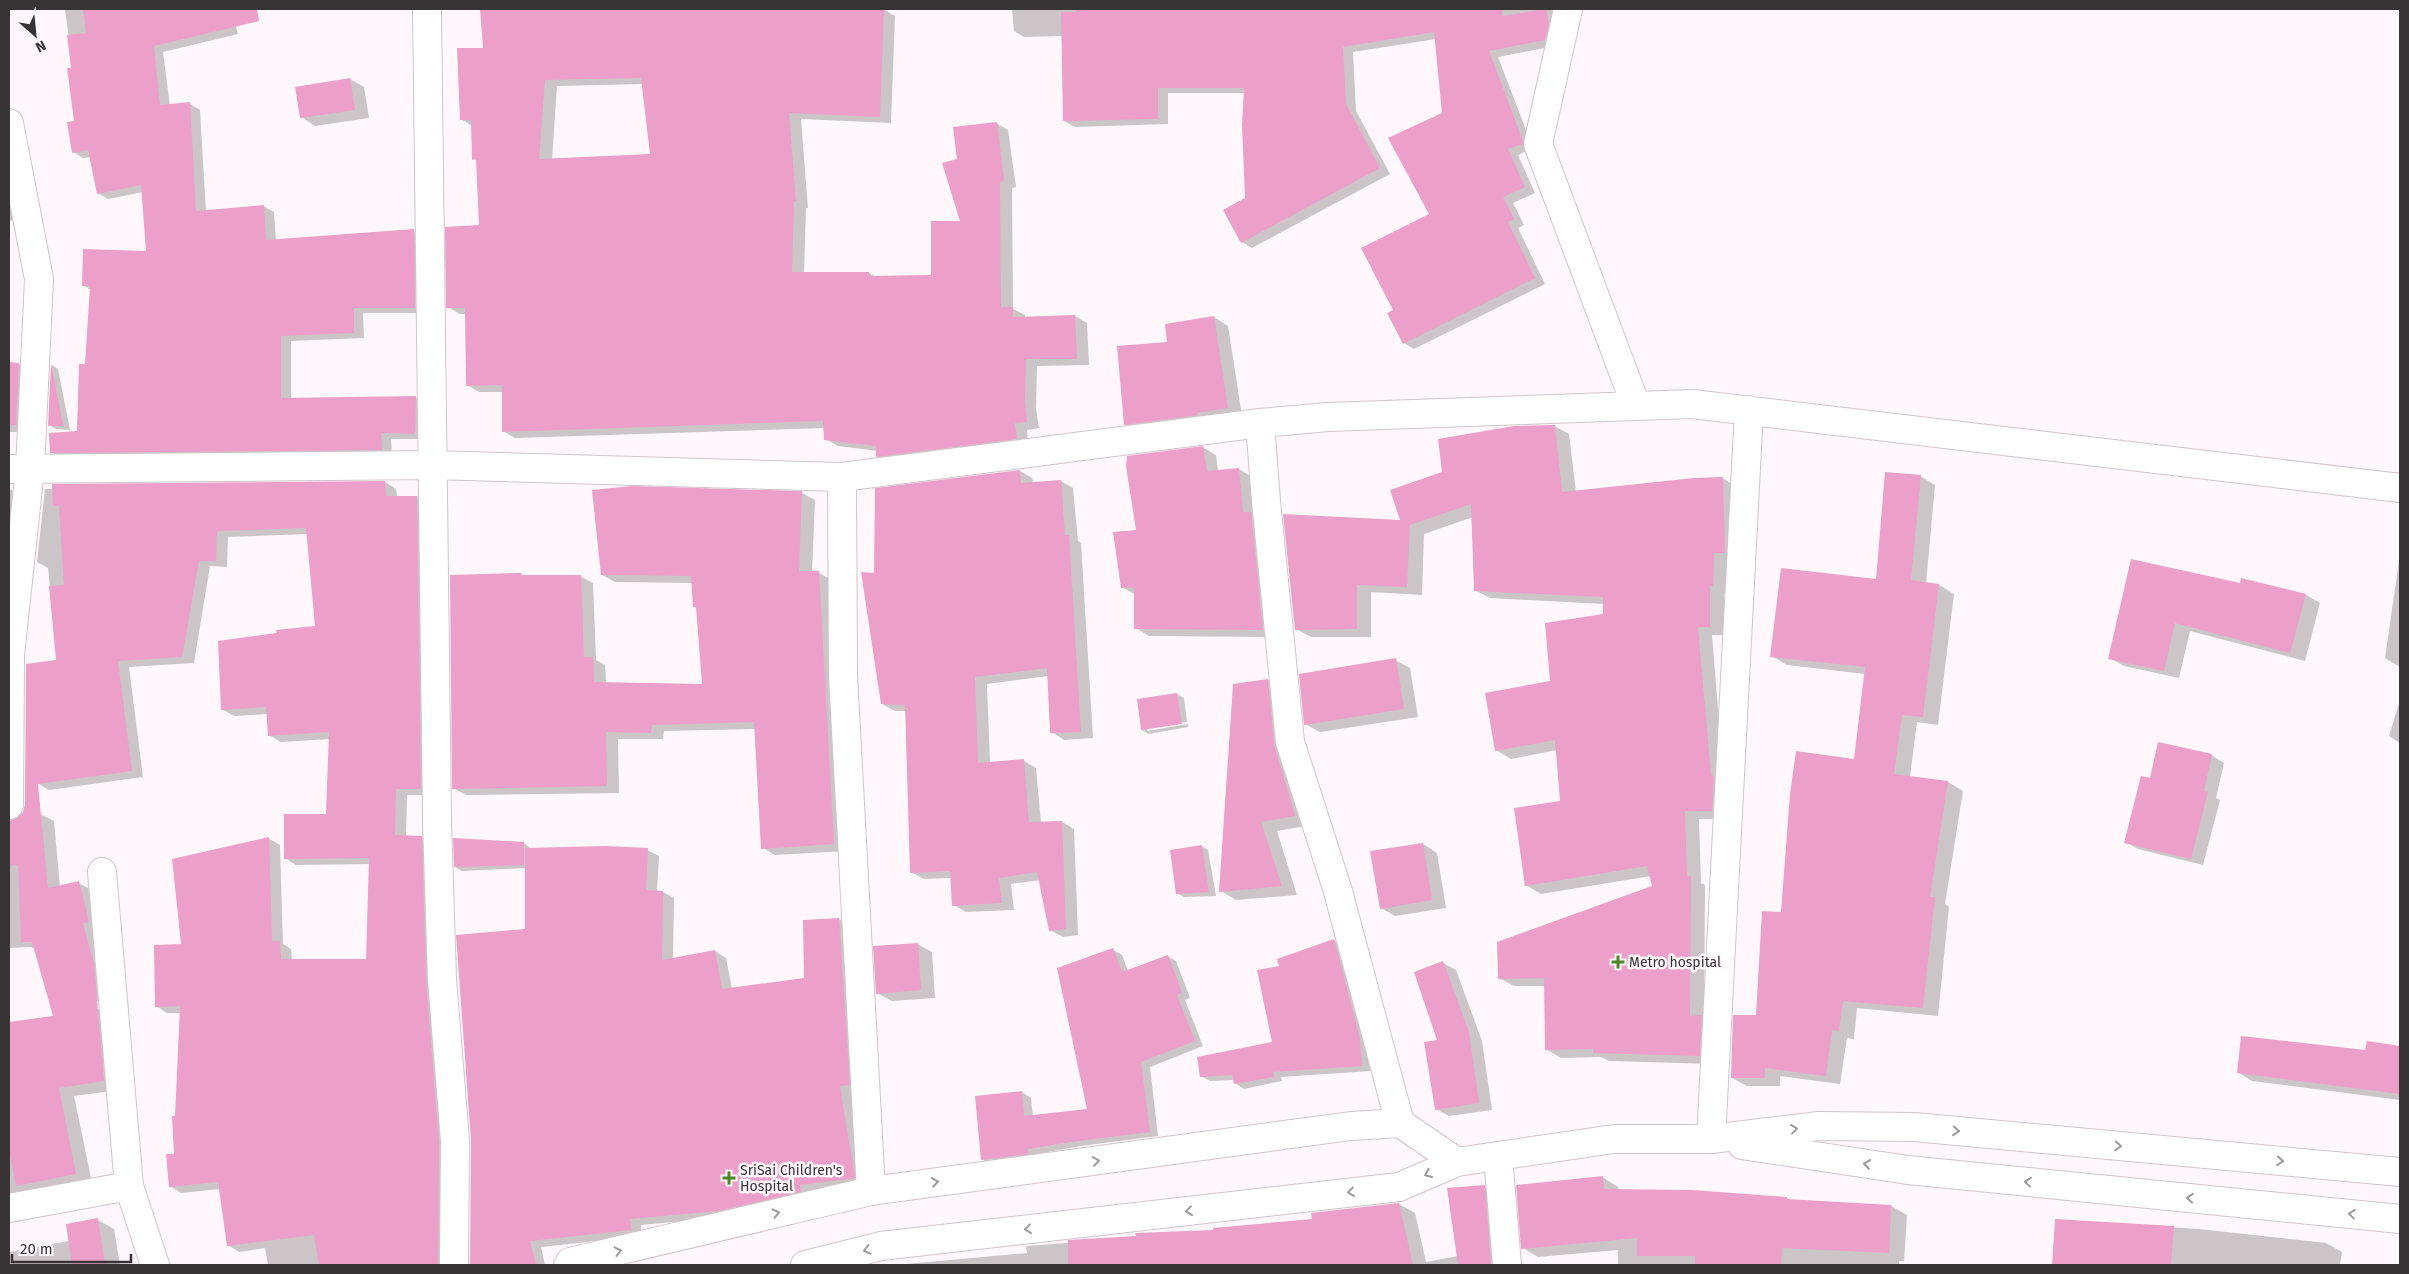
<svg xmlns="http://www.w3.org/2000/svg" width="2409" height="1274" font-family="'Fira Sans',sans-serif">
  <style>
    .shadow { fill: #0003; fill-rule: evenodd }
    .building { fill: #eb9fc9; fill-rule: evenodd }
    .lines { fill: none; stroke-linecap: round; stroke-linejoin: round }
    .minor-casing { stroke: #d1c4ca; stroke-width: 30 }
    .secondary-casing { stroke: #d1c4ca; stroke-width: 30 }
    .primary-casing { stroke: #d1c4ca; stroke-width: 30 }
    .minor { stroke: #fff; stroke-width: 28 }
    .secondary { stroke: #fff; stroke-width: 28 }
    .primary { stroke: #fff; stroke-width: 28 }
    .oneway { stroke: #9c999a }
    .poi-dot { fill: #4b8725; stroke: #fff7fb; stroke-width: 2 }
    .labels { text-anchor: middle; dominant-baseline: central; stroke-width: 5; stroke-linejoin: round; paint-order: stroke }
    .poi-label { font-size: 14px; fill: #383335; stroke: #fff7fb; text-anchor: start }
  </style>
  <rect width="100%" height="100%" fill="#fff7fb"/>
  <path class="shadow" d="M 65,9 L 247,9 L 232,12 L 238,34 L 163,52 L 170,106 L 190,104 L 200,110 L 206,212 L 263,206 L 274,212 L 276,241 L 414,231 L 424,237 L 425,313 L 363,313 L 364,338 L 291,341 L 291,399 L 415,397 L 425,403 L 425,439 L 391,439 L 392,455 L 62,458 L 51,452 L 79,432 L 86,366 L 91,290 L 83,285 L 148,253 L 143,192 L 108,199 L 98,193 L 91,157 L 83,158 L 73,152 L 75,122 L 73,69 Z
    M 482,9 L 883,9 L 895,16 L 891,123 L 801,119 L 808,208 L 806,208 L 804,273 L 869,273 L 876,277 L 933,276 L 962,222 L 959,160 L 996,123 L 1008,130 L 1016,187 L 1012,188 L 1013,309 L 1025,315 L 1025,318 L 1075,316 L 1087,323 L 1089,365 L 1037,366 L 1036,408 L 1039,428 L 1027,430 L 1028,445 L 890,463 L 877,456 L 878,451 L 838,446 L 826,439 L 825,428 L 515,438 L 503,431 L 503,392 L 479,392 L 467,385 L 467,314 L 460,314 L 448,307 L 480,226 L 477,161 L 473,159 L 472,126 L 461,119 L 485,49 ZM 643,84 L 651,156 L 552,160 L 557,86 Z
    M 1012,9 L 1555,9 L 1555,46 L 1498,57 L 1533,148 L 1518,155 L 1535,193 L 1513,203 L 1524,225 L 1518,228 L 1545,284 L 1414,349 L 1404,343 L 1394,311 L 1431,214 L 1443,114 L 1436,39 L 1353,52 L 1356,111 L 1390,174 L 1252,248 L 1242,242 L 1247,199 L 1245,93 L 1168,93 L 1168,124 L 1075,127 L 1064,121 L 1063,36 L 1024,37 L 1014,31 Z
    M 350,79 L 364,87 L 369,118 L 315,126 L 301,117 Z
    M 9,144 L 23,218 L 9,221 Z
    M 1214,317 L 1228,326 L 1242,416 L 1140,432 L 1125,424 L 1169,343 Z
    M 9,364 L 19,364 L 33,372 L 30,432 L 9,432 Z
    M 52,365 L 58,369 L 70,430 L 56,429 L 49,425 Z
    M 1554,426 L 1569,434 L 1576,492 L 1722,478 L 1737,487 L 1727,594 L 1724,594 L 1724,635 L 1712,635 L 1727,819 L 1699,819 L 1701,883 L 1705,885 L 1704,1018 L 1714,1064 L 1609,1061 L 1601,1057 L 1561,1058 L 1546,1049 L 1545,986 L 1514,986 L 1499,978 L 1653,887 L 1651,876 L 1541,894 L 1526,885 L 1561,802 L 1557,750 L 1511,759 L 1496,750 L 1605,615 L 1604,604 L 1490,598 L 1475,590 L 1473,517 L 1424,534 L 1422,595 L 1371,592 L 1371,637 L 1311,637 L 1296,629 L 1402,521 L 1443,473 Z
    M 1202,447 L 1216,455 L 1218,471 L 1239,469 L 1252,477 L 1276,637 L 1149,636 L 1136,628 L 1136,595 L 1122,587 L 1138,531 Z
    M 1020,471 L 1032,478 L 1033,483 L 1061,481 L 1073,488 L 1078,541 L 1081,543 L 1093,738 L 1064,740 L 1052,732 L 1048,676 L 987,684 L 990,763 L 1024,761 L 1036,768 L 1041,823 L 1062,822 L 1074,829 L 1078,935 L 1063,937 L 1050,930 L 1040,880 L 1011,884 L 1014,910 L 966,912 L 954,905 L 951,878 L 924,879 L 911,872 L 907,711 L 895,711 L 882,704 L 875,574 Z
    M 1920,476 L 1935,485 L 1926,584 L 1939,585 L 1954,594 L 1938,725 L 1917,722 L 1910,777 L 1948,782 L 1963,791 L 1945,904 L 1949,907 L 1938,1016 L 1857,1008 L 1854,1039 L 1847,1038 L 1840,1084 L 1780,1076 L 1780,1086 L 1747,1086 L 1732,1078 L 1757,1016 L 1782,913 L 1855,760 L 1865,674 L 1787,665 L 1772,656 L 1877,580 Z
    M 385,482 L 396,489 L 397,497 L 417,497 L 428,503 L 432,795 L 407,795 L 406,837 L 421,837 L 433,844 L 449,1265 L 268,1265 L 265,1248 L 239,1252 L 228,1245 L 220,1189 L 181,1193 L 170,1186 L 176,1155 L 181,1013 L 167,1013 L 156,1006 L 183,945 L 268,838 L 280,845 L 283,944 L 291,949 L 292,960 L 367,961 L 370,864 L 296,865 L 285,858 L 327,815 L 330,739 L 281,742 L 269,735 L 268,714 L 234,716 L 222,709 L 317,627 L 308,534 L 228,537 L 227,567 L 210,566 L 194,663 L 129,667 L 143,777 L 49,790 L 37,783 L 57,661 L 48,568 L 37,562 L 45,489 Z
    M 632,488 L 802,493 L 815,500 L 812,573 L 819,573 L 832,580 L 846,851 L 775,855 L 763,848 L 756,729 L 664,731 L 663,739 L 618,739 L 619,793 L 466,795 L 453,788 L 521,574 L 525,577 L 580,576 L 593,583 L 596,660 L 605,665 L 606,683 L 703,685 L 697,608 L 694,606 L 692,583 L 615,582 L 602,575 Z
    M 9,489 L 19,493 L 9,569 Z
    M 2400,554 L 2400,667 L 2385,658 Z
    M 2242,579 L 2306,595 L 2320,603 L 2305,661 L 2190,631 L 2179,678 L 2124,666 L 2110,658 L 2241,585 Z
    M 1395,660 L 1410,668 L 1418,717 L 1320,732 L 1305,724 Z
    M 1268,680 L 1284,689 L 1311,825 L 1277,831 L 1297,895 L 1236,900 L 1221,891 Z
    M 1177,694 L 1184,698 L 1187,722 L 1147,728 L 1147,731 L 1188,724 L 1188,727 L 1149,734 L 1142,730 Z
    M 2400,700 L 2400,743 L 2389,736 Z
    M 2211,755 L 2224,763 L 2216,798 L 2220,800 L 2203,865 L 2138,849 L 2126,842 L 2151,779 Z
    M 40,814 L 54,821 L 60,887 L 78,883 L 92,890 L 110,1003 L 60,996 L 36,949 L 31,947 L 9,948 L 9,822 L 21,816 Z
    M 524,843 L 531,849 L 647,850 L 659,856 L 657,892 L 663,892 L 674,898 L 673,959 L 715,951 L 726,958 L 732,989 L 805,979 L 839,919 L 850,926 L 861,1091 L 851,1092 L 865,1184 L 730,1217 L 641,1225 L 642,1236 L 541,1247 L 545,1265 L 471,1265 L 472,1140 L 526,930 L 526,868 L 462,871 L 455,867 Z
    M 1423,844 L 1437,853 L 1446,908 L 1395,916 L 1381,908 Z
    M 1201,846 L 1208,850 L 1216,896 L 1184,897 L 1177,893 Z
    M 1334,940 L 1343,946 L 1369,1045 L 1371,1071 L 1281,1077 L 1282,1081 L 1244,1089 L 1235,1083 L 1234,1080 L 1210,1081 L 1201,1076 L 1273,1043 L 1280,967 L 1278,960 Z
    M 917,944 L 932,952 L 935,998 L 892,1001 L 877,993 Z
    M 1113,950 L 1122,955 L 1128,971 L 1167,956 L 1176,961 L 1190,998 L 1185,1000 L 1203,1046 L 1150,1067 L 1158,1136 L 1081,1146 L 1037,1154 L 1037,1159 L 992,1165 L 983,1160 L 1022,1092 L 1031,1098 L 1033,1117 L 1089,1110 Z
    M 1443,963 L 1456,970 L 1482,1041 L 1492,1110 L 1449,1116 L 1436,1109 Z
    M 98,1009 L 114,1019 L 120,1090 L 74,1096 L 92,1183 L 9,1200 L 9,1023 Z
    M 2368,1042 L 2400,1048 L 2400,1100 L 2252,1081 L 2238,1072 L 2366,1051 Z
    M 1602,1177 L 1618,1187 L 1619,1190 L 1787,1198 L 1791,1201 L 1891,1206 L 1907,1215 L 1904,1261 L 1899,1261 L 1899,1265 L 1618,1265 L 1618,1250 L 1538,1257 L 1523,1248 Z
    M 1484,1187 L 1500,1196 L 1506,1265 L 895,1265 L 1027,1253 L 1026,1246 L 1215,1232 L 1314,1220 L 1399,1204 L 1415,1213 L 1426,1262 L 1458,1256 Z
    M 98,1220 L 114,1229 L 120,1265 L 9,1265 L 9,1252 L 69,1241 Z
    M 2056,1220 L 2199,1229 L 2326,1243 L 2342,1252 L 2340,1265 L 2053,1265 Z"/>
  <path class="building" d="M 83,9 L 257,9 L 259,21 L 154,46 L 160,105 L 190,102 L 196,211 L 264,205 L 266,240 L 414,229 L 415,308 L 354,308 L 354,333 L 281,336 L 281,398 L 416,396 L 415,434 L 381,433 L 382,450 L 50,453 L 49,433 L 77,431 L 79,364 L 85,364 L 90,286 L 82,286 L 83,249 L 146,251 L 141,185 L 97,194 L 88,150 L 72,153 L 67,122 L 74,121 L 67,68 L 71,68 L 67,35 L 86,33 Z
    M 480,9 L 884,9 L 880,117 L 789,113 L 796,201 L 794,201 L 792,272 L 869,272 L 869,276 L 931,275 L 931,221 L 960,221 L 942,163 L 957,159 L 953,127 L 997,122 L 1004,181 L 1000,182 L 1001,307 L 1013,307 L 1013,317 L 1075,315 L 1077,359 L 1026,359 L 1025,401 L 1027,422 L 1015,423 L 1017,439 L 876,457 L 876,446 L 824,440 L 823,421 L 502,432 L 502,385 L 466,386 L 465,308 L 446,308 L 445,227 L 479,225 L 476,159 L 472,160 L 471,120 L 460,120 L 457,48 L 483,48 ZM 641,78 L 650,154 L 539,159 L 545,80 Z
    M 1077,9 L 1502,9 L 1502,16 L 1546,9 L 1549,24 L 1545,40 L 1489,51 L 1523,141 L 1523,144 L 1508,149 L 1525,187 L 1503,197 L 1514,219 L 1508,222 L 1535,278 L 1403,344 L 1387,313 L 1393,310 L 1361,248 L 1429,214 L 1388,138 L 1442,113 L 1434,32 L 1343,47 L 1346,104 L 1380,168 L 1241,243 L 1223,210 L 1245,198 L 1242,125 L 1244,88 L 1158,88 L 1158,119 L 1063,121 L 1061,12 L 1076,12 Z
    M 350,78 L 355,110 L 300,118 L 295,87 Z
    M 1214,316 L 1228,408 L 1197,413 L 1198,415 L 1124,425 L 1117,346 L 1167,342 L 1165,324 Z
    M 9,362 L 19,363 L 16,425 L 9,425 Z
    M 51,363 L 63,426 L 48,426 Z
    M 1555,425 L 1562,492 L 1694,478 L 1723,477 L 1725,553 L 1714,553 L 1713,586 L 1710,586 L 1710,627 L 1698,627 L 1711,775 L 1714,776 L 1712,811 L 1685,811 L 1687,876 L 1691,876 L 1690,1016 L 1702,1015 L 1700,1056 L 1593,1053 L 1593,1049 L 1545,1050 L 1544,978 L 1498,979 L 1497,942 L 1652,886 L 1647,866 L 1525,886 L 1514,808 L 1560,801 L 1555,740 L 1495,751 L 1485,693 L 1550,681 L 1545,623 L 1603,614 L 1603,597 L 1474,591 L 1471,504 L 1410,525 L 1407,587 L 1357,585 L 1357,629 L 1295,630 L 1283,514 L 1400,520 L 1390,490 L 1442,472 L 1438,439 L 1514,426 Z
    M 1203,446 L 1207,471 L 1239,468 L 1243,512 L 1251,512 L 1263,630 L 1134,629 L 1134,587 L 1121,588 L 1113,532 L 1136,530 L 1126,466 L 1127,456 Z
    M 1020,470 L 1021,483 L 1061,480 L 1065,535 L 1069,535 L 1081,732 L 1050,733 L 1047,668 L 975,677 L 978,763 L 1024,759 L 1029,822 L 1062,821 L 1066,929 L 1049,931 L 1037,872 L 999,878 L 1002,903 L 952,906 L 950,871 L 910,873 L 905,705 L 881,704 L 861,572 L 874,573 L 875,488 Z
    M 1885,472 L 1921,475 L 1911,580 L 1939,584 L 1923,717 L 1902,715 L 1894,774 L 1948,781 L 1930,897 L 1935,897 L 1923,1008 L 1843,1001 L 1839,1031 L 1832,1030 L 1826,1076 L 1765,1068 L 1765,1078 L 1731,1078 L 1733,1015 L 1756,1015 L 1762,911 L 1781,912 L 1790,794 L 1796,751 L 1854,759 L 1865,667 L 1770,657 L 1781,568 L 1876,579 Z
    M 385,481 L 386,496 L 417,496 L 421,789 L 396,789 L 395,835 L 422,836 L 426,980 L 439,1142 L 438,1265 L 319,1265 L 314,1235 L 227,1246 L 218,1182 L 169,1187 L 166,1154 L 174,1154 L 172,1116 L 175,1116 L 180,1006 L 155,1007 L 154,945 L 181,944 L 172,859 L 269,837 L 272,941 L 280,941 L 281,959 L 366,959 L 369,858 L 284,859 L 284,814 L 326,814 L 329,732 L 268,736 L 266,707 L 221,710 L 218,641 L 277,633 L 276,630 L 315,626 L 306,528 L 217,531 L 216,561 L 199,561 L 182,657 L 118,661 L 132,771 L 38,784 L 48,888 L 79,881 L 89,922 L 83,923 L 94,964 L 104,1081 L 59,1088 L 76,1174 L 16,1186 L 9,1150 L 9,1022 L 53,1016 L 32,942 L 21,942 L 18,865 L 9,866 L 9,821 L 17,818 L 23,812 L 25,805 L 26,664 L 56,660 L 49,586 L 64,585 L 59,506 L 53,506 L 52,484 Z
    M 632,486 L 802,491 L 799,571 L 819,571 L 834,844 L 761,849 L 754,722 L 652,725 L 651,733 L 606,732 L 607,786 L 452,789 L 450,575 L 521,573 L 522,575 L 581,575 L 584,657 L 593,657 L 594,682 L 702,684 L 696,607 L 693,607 L 691,576 L 601,575 L 592,490 Z
    M 2131,559 L 2240,583 L 2241,578 L 2306,594 L 2290,653 L 2175,623 L 2164,671 L 2108,659 Z
    M 1396,658 L 1404,709 L 1304,725 L 1299,674 Z
    M 1268,679 L 1274,744 L 1295,816 L 1261,822 L 1282,886 L 1219,892 L 1233,684 Z
    M 1177,693 L 1182,724 L 1141,730 L 1137,699 Z
    M 2158,742 L 2212,754 L 2204,791 L 2208,792 L 2191,859 L 2124,843 L 2141,776 L 2150,778 Z
    M 453,838 L 524,842 L 524,865 L 454,867 Z
    M 1423,843 L 1432,900 L 1380,909 L 1370,851 Z
    M 1202,845 L 1209,892 L 1176,894 L 1170,850 Z
    M 606,846 L 648,848 L 646,890 L 663,891 L 662,960 L 715,950 L 722,989 L 804,978 L 803,920 L 839,918 L 850,1085 L 840,1086 L 855,1178 L 800,1185 L 801,1192 L 718,1211 L 630,1219 L 631,1230 L 530,1241 L 536,1265 L 470,1265 L 471,1140 L 456,935 L 525,929 L 525,848 Z
    M 1334,939 L 1360,1039 L 1362,1066 L 1273,1072 L 1274,1077 L 1234,1084 L 1232,1075 L 1200,1077 L 1197,1057 L 1272,1042 L 1257,970 L 1279,966 L 1277,959 Z
    M 918,943 L 921,990 L 876,994 L 873,946 Z
    M 1113,948 L 1122,972 L 1168,955 L 1182,993 L 1177,995 L 1195,1041 L 1141,1062 L 1150,1132 L 1071,1142 L 1028,1149 L 1028,1154 L 981,1160 L 975,1096 L 1022,1091 L 1024,1116 L 1087,1109 L 1057,968 Z
    M 1443,961 L 1469,1032 L 1479,1103 L 1435,1110 L 1424,1042 L 1437,1040 L 1414,972 Z
    M 2241,1036 L 2365,1050 L 2367,1041 L 2400,1046 L 2400,1094 L 2237,1073 Z
    M 1603,1176 L 1604,1189 L 1692,1190 L 1787,1197 L 1787,1199 L 1891,1205 L 1889,1253 L 1782,1248 L 1781,1265 L 1695,1265 L 1695,1256 L 1637,1256 L 1637,1238 L 1521,1249 L 1516,1185 Z
    M 1485,1185 L 1491,1265 L 1458,1265 L 1447,1188 Z
    M 1399,1203 L 1413,1265 L 1068,1265 L 1068,1240 L 1136,1236 L 1135,1233 L 1213,1230 L 1213,1228 L 1312,1219 L 1311,1213 Z
    M 98,1218 L 105,1265 L 72,1265 L 66,1224 Z
    M 2055,1219 L 2174,1226 L 2171,1265 L 2052,1265 Z"/>
  <g class="lines">
    <defs>
      <path id="minor" d="M 427,9 L 437,821 L 442,979 L 455,1141 L 454,1265
        M 1568,9 L 1538,144 L 1636,406
        M 9,123 L 39,279 L 30,469 L 10,655 L 9,805
        M 1260,423 L 1266,501 L 1290,742 L 1337,888 L 1400,1123
        M 9,469 L 431,465 L 842,477 L 1260,423 L 1328,417 L 1692,404 L 2400,488
        M 842,477 L 843,675 L 871,1191
        M 1711,1139 L 1749,410
        M 129,1186 L 155,1265
        M 9,1208 L 129,1186 L 102,872"/>
      <path id="secondary" d="M 1498,1156 L 1507,1265"/>
      <path id="primary" d="M 1742,1145 L 1908,1170 L 2400,1219
        M 568,1265 L 570,1262 L 871,1191 L 1351,1126 L 1400,1123 L 1457,1162
        M 805,1265 L 881,1246 L 1399,1187 L 1457,1162 L 1614,1139 L 1711,1139 L 1819,1126 L 1914,1127 L 2400,1172"/>
    </defs>
    <use href="#minor" class="minor-casing"/>
    <use href="#secondary" class="secondary-casing"/>
    <use href="#primary" class="primary-casing"/>
    <use href="#minor" class="minor"/>
    <use href="#secondary" class="secondary"/>
    <use href="#primary" class="primary"/>
  </g>
  <defs><path id="oneway-chevron" d="M-2-3.5L2.5 0L-2 3.5" fill="none" stroke-width="1.6" stroke-linecap="round" stroke-linejoin="round" transform="scale(1.25)"/></defs>
  <g class="oneway">
    <use href="#oneway-chevron" transform="translate(1794 1129) rotate(-7)"/>
    <use href="#oneway-chevron" transform="translate(1956 1131) rotate(5)"/>
    <use href="#oneway-chevron" transform="translate(2118 1146) rotate(5)"/>
    <use href="#oneway-chevron" transform="translate(1096 1161) rotate(-8)"/>
    <use href="#oneway-chevron" transform="translate(2280 1161) rotate(5)"/>
    <use href="#oneway-chevron" transform="translate(1867 1164) rotate(-172)"/>
    <use href="#oneway-chevron" transform="translate(1428 1174) rotate(157)"/>
    <use href="#oneway-chevron" transform="translate(935 1182) rotate(-8)"/>
    <use href="#oneway-chevron" transform="translate(2028 1182) rotate(-174)"/>
    <use href="#oneway-chevron" transform="translate(1351 1192) rotate(173)"/>
    <use href="#oneway-chevron" transform="translate(2190 1198) rotate(-174)"/>
    <use href="#oneway-chevron" transform="translate(1189 1211) rotate(173)"/>
    <use href="#oneway-chevron" transform="translate(776 1213) rotate(-13)"/>
    <use href="#oneway-chevron" transform="translate(2352 1214) rotate(-174)"/>
    <use href="#oneway-chevron" transform="translate(1028 1229) rotate(173)"/>
    <use href="#oneway-chevron" transform="translate(867 1250) rotate(166)"/>
    <use href="#oneway-chevron" transform="translate(618 1251) rotate(-13)"/>
  </g>
  <g class="poi-dot">
    <path d="M1615.5 954.5h5v5h5v5h-5v5h-5v-5h-5v-5h5z"/>
    <path d="M726.5 1170.5h5v5h5v5h-5v5h-5v-5h-5v-5h5z"/>
  </g>
  <g class="labels">
    <g class="poi-label">
      <text x="1629" y="962">Metro hospital</text>
      <text x="740" y="1170">SriSai Children's<tspan x="740" dy="16">Hospital</tspan></text>
    </g>
  </g>
  <rect width="2409" height="1274" fill="none" stroke="#383335" stroke-width="20"/>
  <g transform="translate(35 35) rotate(153)" stroke="#fff7fb" stroke-width="4" paint-order="stroke">
  <path d="M0-4L9 19L0 12L-9 19Z" fill="#383335"/>
  <text y="-8" font-size="14" font-weight="bold" text-anchor="middle" fill="#383335">N</text>
  </g>
  <path d="M12 1254v8h119v-8" fill="none" stroke="#383335" stroke-width="2.5"/>
  <text x="20" y="1254" font-size="15" fill="#383335" stroke="#fff7fb" stroke-width="4" paint-order="stroke">20 m</text>
</svg>
